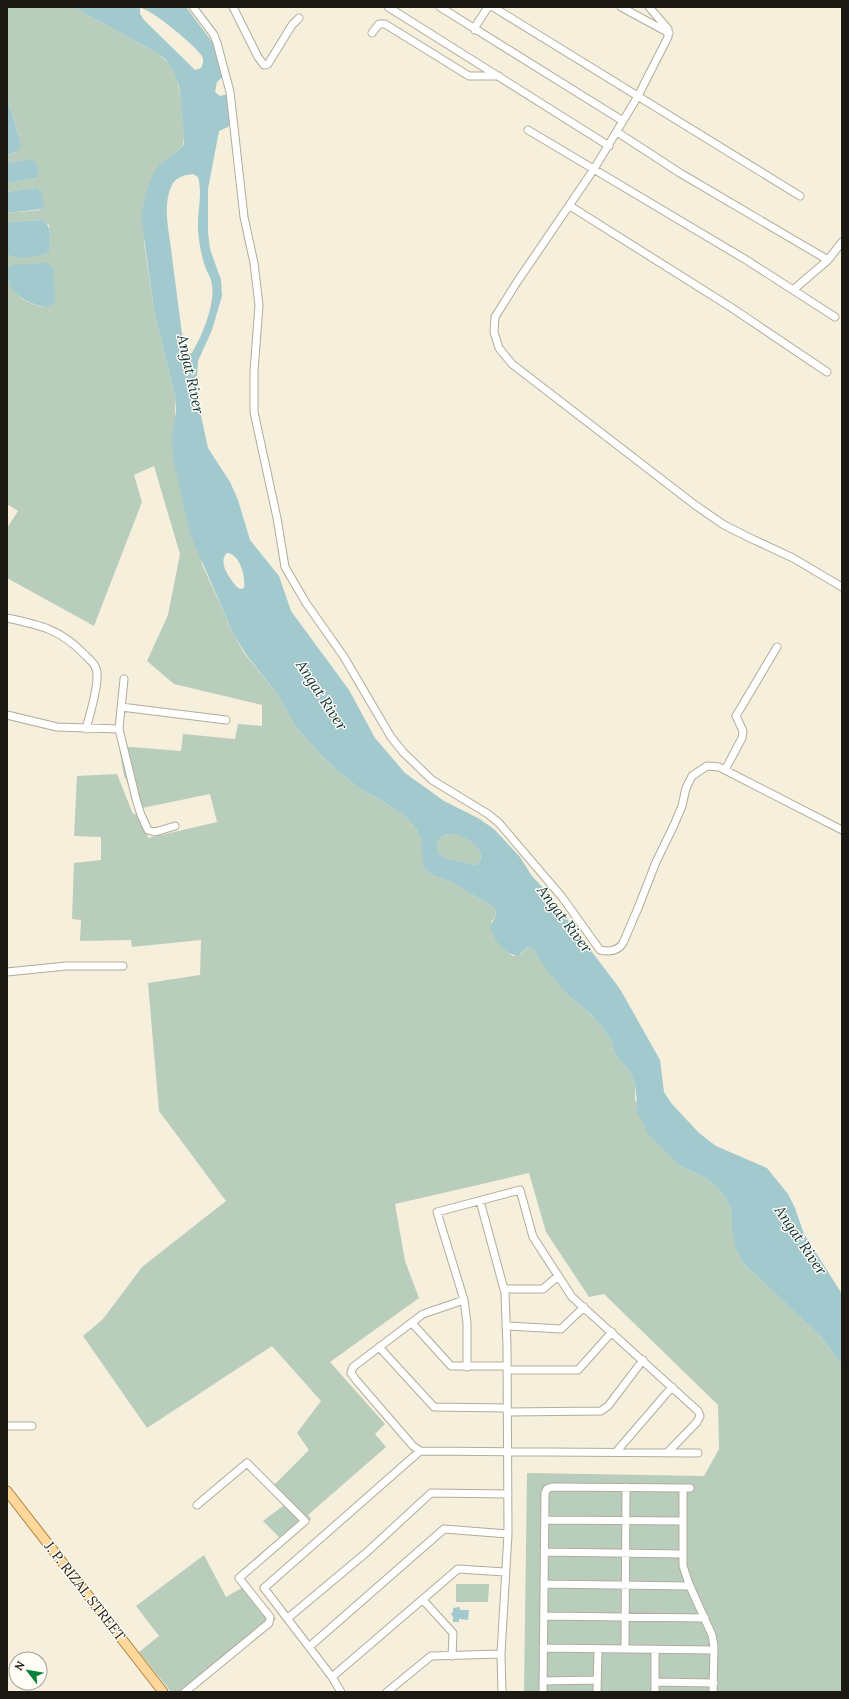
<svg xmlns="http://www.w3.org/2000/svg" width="849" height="1699" font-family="Lora,serif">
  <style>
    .green { fill: #b9cdbc; fill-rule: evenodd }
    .water { fill: #a2c9ce; fill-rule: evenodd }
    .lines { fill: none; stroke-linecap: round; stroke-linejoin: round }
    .minor-casing { stroke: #b2ac9a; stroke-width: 9 }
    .major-casing { stroke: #af8440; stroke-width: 11 }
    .minor { stroke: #fff; stroke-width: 7 }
    .major { stroke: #ffd79b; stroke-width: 9 }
    .labels { text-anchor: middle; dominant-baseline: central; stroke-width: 3; stroke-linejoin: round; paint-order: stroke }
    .street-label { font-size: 14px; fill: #1b1912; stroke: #fffdf5 }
    .water-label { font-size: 15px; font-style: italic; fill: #083034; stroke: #fffdf5 }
  </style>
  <rect width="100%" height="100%" fill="#f5efdc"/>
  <path class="green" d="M 7,7 L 73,7 L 157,53 C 163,58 170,64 174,71 C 179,80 187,135 183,144 C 181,149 175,153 170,157 L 144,242 L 154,310 L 175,396 L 175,424 L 202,564 L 233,633 L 244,653 L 278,695 L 296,727 L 318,752 L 339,772 L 359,788 L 384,802 L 408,819 L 417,830 L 421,840 L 426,869 L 430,874 L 449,881 L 495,908 L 496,916 L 491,922 L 501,947 L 513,956 L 521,954 L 528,947 L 533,949 L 569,996 L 592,1015 L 601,1026 L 611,1041 L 615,1054 L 630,1072 L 635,1084 L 635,1100 L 680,1166 L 704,1177 L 714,1184 L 727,1199 L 732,1213 L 731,1224 L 743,1263 L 821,1337 L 842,1365 L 842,1692 L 524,1692 L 527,1473 L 704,1476 L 719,1449 L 718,1405 L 604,1294 L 589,1297 L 546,1232 L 529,1173 L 395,1204 L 405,1261 L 419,1298 L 330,1362 L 385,1424 L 375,1434 L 386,1447 L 308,1515 L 311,1519 L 284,1542 L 263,1521 L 287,1503 L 273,1486 L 309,1450 L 297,1433 L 321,1401 L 272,1346 L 147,1428 L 83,1336 L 103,1319 L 142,1267 L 226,1201 L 159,1111 L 148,983 L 200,975 L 201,940 L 132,947 L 131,940 L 80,941 L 81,920 L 72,919 L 74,863 L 101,860 L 101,837 L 74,836 L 77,776 L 117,774 L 133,814 L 143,813 L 148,838 L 217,822 L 210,794 L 142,808 L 124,776 L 119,746 L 181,751 L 183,734 L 235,739 L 238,724 L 262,726 L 262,705 L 174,684 L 147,661 L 168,615 L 180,554 L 154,466 L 134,475 L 142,502 L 94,626 L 7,578 L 7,528 L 18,511 L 7,504 L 7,252 L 8,254 C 21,258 34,257 47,254 L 50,252 L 49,225 L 42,220 L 7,222 L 7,213 L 40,210 L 36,188 L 7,192 L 7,183 L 35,178 L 29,159 L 7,163 L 7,155 L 15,153 L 21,144 L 7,97 ZM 8,279 L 43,307 C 23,301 17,299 8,279 Z
    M 448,834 C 461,834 477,842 481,854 L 480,861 L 476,865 L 446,858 L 439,854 L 437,842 L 442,836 Z
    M 204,1555 L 226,1597 L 245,1586 L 276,1619 L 185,1692 L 171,1692 L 139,1652 L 159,1636 L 136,1606 Z
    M 456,1584 L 489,1584 L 488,1602 L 456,1602 Z"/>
  <path class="water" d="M 73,7 L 186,7 L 216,47 L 225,75 L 217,82 L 215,92 L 220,96 L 228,94 L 231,122 L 228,127 L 219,131 L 208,189 L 208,232 L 210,249 L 221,280 L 222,296 L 212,330 L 198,361 L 197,377 L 199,406 L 208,448 L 230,482 L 238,500 L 250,540 L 279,576 L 291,611 L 349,690 L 375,738 L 405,773 L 444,801 L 478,818 L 494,829 L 520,857 L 532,876 L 546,891 L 620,989 L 660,1060 L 664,1092 L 671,1103 L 699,1133 L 716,1146 L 767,1168 L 788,1194 L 795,1208 L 804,1234 L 842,1294 L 842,1365 L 821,1337 L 743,1263 L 736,1248 L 731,1224 L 732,1213 L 727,1199 L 714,1184 L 704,1177 L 680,1166 L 649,1135 L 638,1114 L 635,1084 L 630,1072 L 615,1054 L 611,1041 L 601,1026 L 592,1015 L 569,996 L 551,975 L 533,949 L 528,947 L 518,956 C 502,953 494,940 490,926 L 496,916 L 495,908 L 449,881 L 430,874 L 424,868 L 421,840 L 417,830 L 408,819 L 384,802 L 359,788 L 339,772 L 318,752 L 296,727 L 278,695 L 245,653 L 233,633 L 190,534 L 173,457 L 172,438 L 176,411 L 175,396 L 154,310 L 141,216 L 146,193 L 152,176 L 160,164 L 178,151 L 184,144 L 184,133 L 182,112 L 179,86 L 174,72 L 165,59 L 157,53 ZM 140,8 C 149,7 197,47 202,56 C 204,60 203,64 201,68 L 195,70 L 192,67 L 143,19 L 140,13 ZM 193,174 L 198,177 C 203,194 197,212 198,229 C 199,242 201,256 206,269 C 207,272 210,276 211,280 C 217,301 203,334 192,353 L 187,354 L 184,349 C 180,318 176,288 172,257 C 170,235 162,208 171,187 C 175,177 184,175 193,174 ZM 227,553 C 240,554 246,577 244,588 L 240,589 L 237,587 C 230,579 217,562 227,553 ZM 448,834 C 460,834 477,842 481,854 L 480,861 L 476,865 L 446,858 L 439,854 L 437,842 L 442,836 Z
    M 7,97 L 21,144 C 19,152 15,153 7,155 Z
    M 29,159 L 36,162 L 39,175 L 35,178 L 7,183 L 7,163 Z
    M 36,188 L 41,192 L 44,205 L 43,209 L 7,213 L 7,192 Z
    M 42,220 C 53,224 49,242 50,252 L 47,254 C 37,256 17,261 8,254 L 7,222 Z
    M 47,263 L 53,268 L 55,302 C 48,308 42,307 34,304 C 18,299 6,287 8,269 L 12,265 Z
    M 460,1607 L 460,1610 L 469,1610 L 468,1620 L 459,1619 L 459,1622 L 453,1622 L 453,1617 L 451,1614 L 453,1612 L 453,1608 Z"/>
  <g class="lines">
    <defs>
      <path id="minor" d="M 193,7 L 214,35 L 217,43 L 230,92 L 244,217 L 254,263 L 259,305 L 254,371 L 254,412 L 277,518 L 285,567 L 306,603 L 344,657 L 391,737 L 403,752 L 432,780 L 488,814 L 499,823 L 562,897 L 600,950 C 609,952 618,951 623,943 L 638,908 L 656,862 L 674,825 L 682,806 L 686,788 L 692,776 L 707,766 L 719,767 L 842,830
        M 233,7 L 258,57 L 264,65 L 268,64 L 292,25 L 299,18
        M 388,7 L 609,146
        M 440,7 L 623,121
        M 493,7 L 800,196
        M 621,7 L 669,33
        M 649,7 L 668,29 L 668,37 L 638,96 L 594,169 L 517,282 L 495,317 L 494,332 L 499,348 L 512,364 L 695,505 L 724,525 L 750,538 L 793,558 L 842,587
        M 475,30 L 475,27 L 488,7
        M 372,33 L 379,24 L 385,24 L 469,76 L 499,76
        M 528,130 L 748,261 L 835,317
        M 617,132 L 680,173 L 828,260
        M 570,206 L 732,308 L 827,372
        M 793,290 L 828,260 L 842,242
        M 7,618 C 40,625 60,629 84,654 C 90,660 97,665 97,674 C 98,690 90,713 86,729
        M 124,679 L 119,729 L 136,799 L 141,815 L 148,830 L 155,832 L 175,826
        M 121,707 L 226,720
        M 7,715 L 57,727 L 119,729
        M 725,770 L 742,738 L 743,731 L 736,716 L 777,647
        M 7,972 L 66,966 L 123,966
        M 480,1201 L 505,1293 L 507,1346 L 508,1534 L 501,1654 L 502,1692
        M 504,1289 L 543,1289 L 558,1276
        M 464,1300 L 423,1314 L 353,1367 L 351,1373 L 356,1380 L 413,1446 L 420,1451 L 698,1453
        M 412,1323 L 451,1366 L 507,1366
        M 506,1326 L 561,1329 L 584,1307
        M 379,1347 L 434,1407 L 507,1408
        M 467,1367 L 467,1323 L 464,1300 L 437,1212 L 520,1190 L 533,1237 L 572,1297 L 698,1411 L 700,1416 L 697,1422 L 668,1452
        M 507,1370 L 578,1370 L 612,1332
        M 507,1412 L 601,1411 L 608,1406 L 643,1360
        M 7,1426 L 32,1426
        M 616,1452 L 672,1387
        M 683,1488 L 683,1566 L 689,1584 L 712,1635 L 714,1646 L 713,1692
        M 545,1520 L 683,1521
        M 544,1552 L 683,1554
        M 544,1584 L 690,1586
        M 423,1600 L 453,1633 L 452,1656
        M 544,1616 L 705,1618
        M 288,1618 L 367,1552 L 431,1493 L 508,1494
        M 309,1647 L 444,1529 L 508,1534
        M 543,1648 L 714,1650
        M 625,1649 L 626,1487
        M 332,1677 L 458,1569 L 505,1572
        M 543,1681 L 597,1680
        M 655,1682 L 714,1683
        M 185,1692 L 269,1623 L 270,1617 L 239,1578 L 305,1521 L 247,1463 L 197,1505
        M 341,1692 L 332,1677 L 264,1588 L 420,1451
        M 387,1692 L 431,1656 L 501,1654
        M 543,1692 L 545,1493 L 547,1489 L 552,1487 L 690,1488
        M 597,1692 L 598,1649
        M 655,1692 L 655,1650"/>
      <path id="major" d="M 7,1491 L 163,1692"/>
    </defs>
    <use href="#minor" class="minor-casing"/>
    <use href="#major" class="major-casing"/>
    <use href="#minor" class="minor"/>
    <use href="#major" class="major"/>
  </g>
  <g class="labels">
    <g class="street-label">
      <text transform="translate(85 1591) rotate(52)">J. P. RIZAL STREET</text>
    </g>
    <g class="water-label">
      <text transform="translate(191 374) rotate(78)">Angat River</text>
      <text transform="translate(322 695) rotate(57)">Angat River</text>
      <text transform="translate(565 919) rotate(53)">Angat River</text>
      <text transform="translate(801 1240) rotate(56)">Angat River</text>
    </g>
  </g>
  <rect width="849" height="1699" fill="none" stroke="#1b1912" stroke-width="16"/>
  <g transform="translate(28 1671) rotate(301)"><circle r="19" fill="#fffdf5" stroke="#a4a29a"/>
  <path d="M0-3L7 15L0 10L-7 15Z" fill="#07823a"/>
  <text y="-6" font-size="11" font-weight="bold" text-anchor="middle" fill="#1b1912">N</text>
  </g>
</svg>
